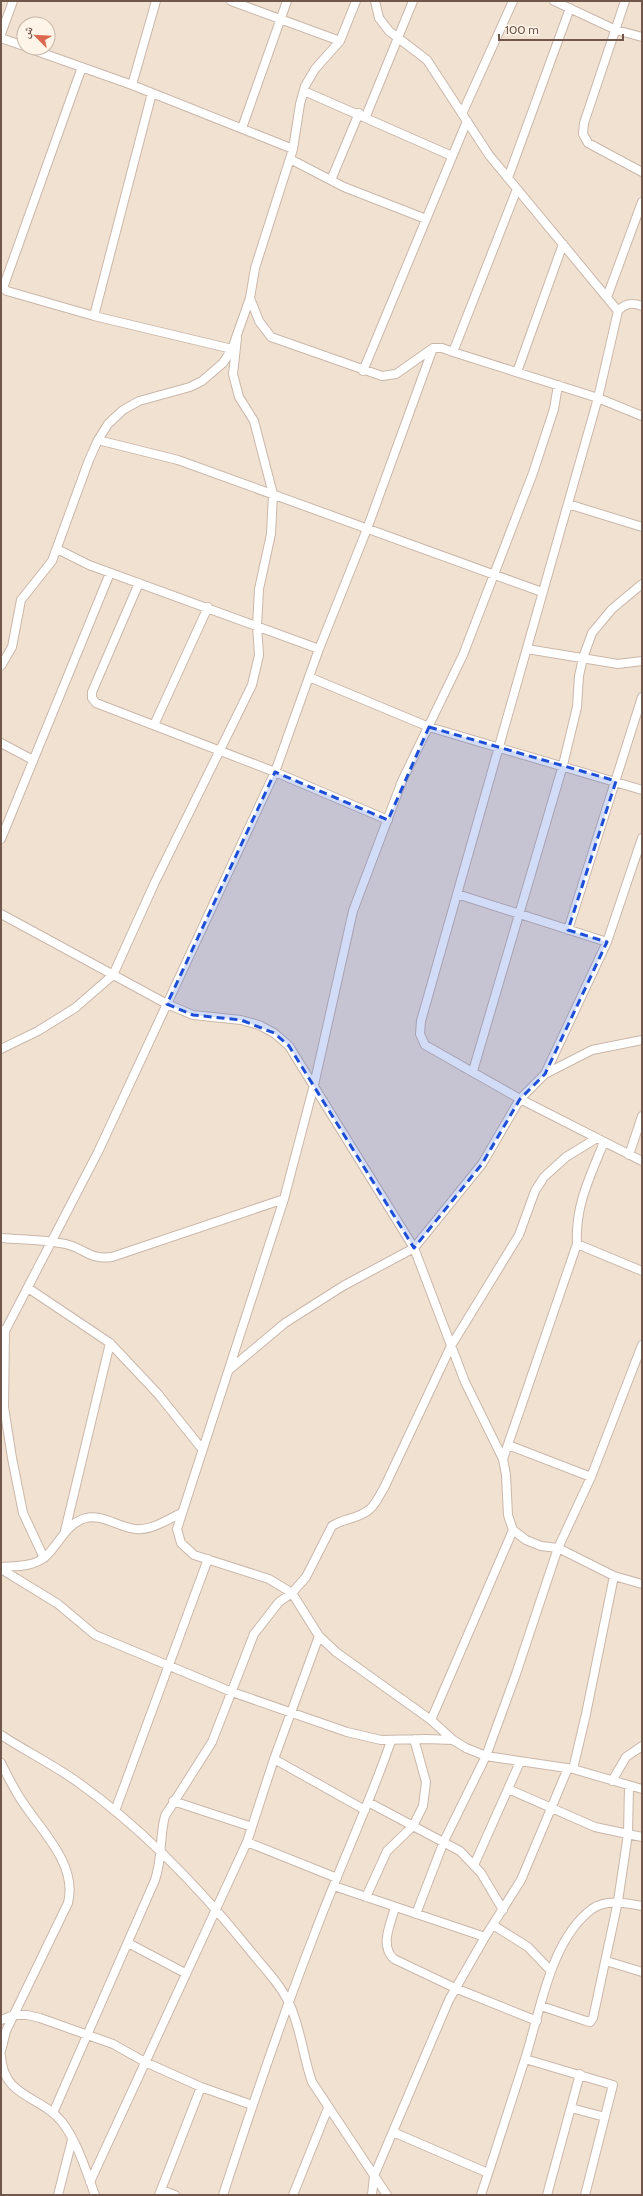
<svg xmlns="http://www.w3.org/2000/svg" width="643" height="2196" font-family="Cabin,'Noto Naskh Arabic',sans-serif">
  <style>
    .residential { fill: #f1e1d1; fill-rule: evenodd }
    .lines { fill: none; stroke-linecap: round; stroke-linejoin: round }
    .street-casing { stroke: #cab7aa; stroke-width: 10 }
    .street { stroke: #fff; stroke-width: 8 }
    .marked { fill: #1d4ed8; fill-opacity: 0.2; stroke: #1d4ed8; stroke-width: 3; stroke-dasharray: 8 5; stroke-linejoin: round }
  </style>
  <rect width="100%" height="100%" fill="#faf0e2"/>
  <path class="residential" d="M 1,1 L 642,1 L 642,2195 L 1,2195 ZM 24,24 L 48,24 L 48,48 L 24,48 Z"/>
  <g class="lines">
    <defs>
      <path id="street" d="M 231,1 L 340,41
        M 375,1 L 379,18 L 389,31 L 427,60 L 489,155 L 618,311
        M 554,1 L 616,30 L 642,37
        M 625,1 L 584,123 L 583,134 L 588,143 L 642,172
        M 1,34 L 13,1
        M 1,38 L 24,46
        M 28,48 L 132,85 L 293,149
        M 82,67 L 3,288 L 7,291 L 94,316 L 232,349
        M 132,85 L 156,1
        M 304,91 L 452,156
        M 462,114 L 513,1
        M 366,116 L 413,1
        M 242,128 L 287,1
        M 290,159 L 344,187 L 426,219
        M 508,178 L 570,8
        M 331,180 L 359,113
        M 607,297 L 642,202
        M 250,298 L 259,321 L 271,337 L 382,376 L 396,374 L 433,348 L 442,348 L 453,352 L 517,189
        M 642,306 C 632,302 625,303 618,311 L 598,398 L 421,1021 L 420,1034 L 425,1045 L 520,1099 L 642,1161
        M 94,316 L 152,93
        M 453,352 L 598,398 L 642,416
        M 363,371 L 467,121
        M 517,372 L 563,244
        M 558,385 L 554,409 L 533,473 L 463,655 L 402,781 L 353,911 L 314,1085 L 284,1199 L 177,1529 L 181,1543 L 194,1555 L 269,1579 L 292,1593 L 319,1636 L 336,1652 L 431,1720 L 453,1740 L 466,1748 L 486,1756 L 573,1769 L 642,1789
        M 98,440 L 178,460 L 542,592
        M 568,504 L 642,527
        M 57,549 L 89,565 L 319,649
        M 139,583 L 92,692 L 92,698 L 96,703 L 275,772 L 388,820
        M 527,649 L 618,664 L 642,661
        M 1,666 L 12,647 L 21,600 L 52,561 L 89,460 L 98,440 L 108,424 L 123,410 L 139,401 L 190,387 L 202,381 L 223,363 L 232,349 L 250,298 L 255,268 L 293,149 L 300,104 L 305,86 L 315,69 L 340,41 L 356,1
        M 309,677 L 429,727 L 642,790
        M 154,725 L 208,607
        M 1,743 L 33,760
        M 1,839 L 110,573
        M 457,894 L 607,942
        M 1,914 L 167,1004 L 193,1015 L 241,1020 L 259,1025 L 274,1033 L 289,1046 L 414,1248 L 465,1382 L 503,1459 L 506,1475 L 508,1515 L 513,1530 L 526,1540 L 541,1546 L 558,1548 L 614,1576 L 642,1584
        M 568,930 L 642,697
        M 1,1049 L 38,1031 L 75,1008 L 113,975 L 155,882 L 252,685 L 259,655 L 257,626 L 259,589 L 271,534 L 273,494 L 254,421 L 239,397 L 233,374 L 237,338
        M 473,1071 L 563,765 L 577,707 L 579,676 L 583,658 L 592,633 L 612,609 L 642,584
        M 545,1074 L 592,1050 L 642,1040
        M 629,1155 L 642,1116
        M 1,1238 C 23,1240 47,1239 69,1245 C 86,1250 91,1260 112,1257 L 284,1199
        M 577,1244 L 642,1271
        M 28,1288 L 110,1343 L 158,1394 L 202,1449
        M 1,1330 L 5,1331 L 98,1152 L 275,772 L 319,649 L 367,529 L 433,348
        M 5,1331 L 4,1407 L 12,1458 L 23,1513 L 44,1558
        M 229,1370 L 285,1323 L 343,1286 L 414,1248 L 482,1164 L 520,1099 L 545,1074 L 607,942 L 642,838
        M 508,1445 L 591,1477
        M 503,1459 L 577,1244 C 575,1205 590,1177 604,1142
        M 65,1531 L 110,1343
        M 1,1567 C 15,1566 33,1567 45,1557 C 59,1545 66,1523 86,1518 C 100,1514 116,1525 130,1528 C 148,1533 165,1521 181,1513
        M 1,1569 L 58,1604 L 95,1635 L 232,1692 L 347,1732 L 381,1740 L 426,1739 L 453,1740
        M 431,1720 L 513,1530
        M 1,1735 C 27,1752 54,1765 79,1783 C 143,1829 198,1886 248,1948 C 262,1966 279,1982 289,2003 C 301,2028 303,2057 312,2082 L 387,2195
        M 274,1759 L 365,1810
        M 1,1763 C 7,1775 13,1787 20,1798 C 39,1829 78,1863 68,1903 L 6,2031 L 1,2051
        M 573,1769 L 586,1714 L 614,1576
        M 612,1781 L 626,1757 L 642,1746
        M 508,1789 L 595,1827 L 642,1837
        M 173,1801 L 252,1827
        M 368,1802 L 460,1851 L 481,1873 L 503,1910
        M 115,1811 L 208,1559
        M 247,1842 L 337,1878
        M 475,1863 L 520,1762
        M 334,1886 L 485,1937
        M 366,1897 L 387,1851 L 413,1826 L 423,1806 L 426,1782 L 414,1739
        M 395,1907 C 391,1924 379,1945 394,1959 L 455,1988 L 537,2021
        M 416,1914 L 444,1841 L 486,1756 L 516,1674 L 558,1548 L 591,1477 L 642,1345
        M 493,1925 L 528,1947 L 551,1971
        M 128,1943 L 185,1973
        M 606,1961 L 642,1972
        M 541,2006 L 586,2021 L 590,2022 L 593,2018 L 618,1901 L 628,1834 L 629,1786
        M 1,2020 L 14,2015 L 27,2015 L 40,2018 L 113,2044 L 145,2062 L 201,2087 L 252,2105
        M 1,2056 C 3,2098 42,2096 62,2122 C 78,2143 86,2171 95,2195
        M 525,2059 L 613,2085 L 585,2195
        M 571,2108 L 605,2117
        M 53,2113 L 155,1880 C 163,1857 159,1838 165,1816 L 212,1742 L 254,1634 L 279,1602 L 292,1593 L 306,1577 L 332,1526 C 344,1518 359,1519 370,1509 C 376,1504 380,1494 384,1488 L 451,1346 L 519,1235 L 535,1191 L 544,1177 L 566,1157 L 597,1138
        M 393,2132 L 488,2173
        M 90,2182 L 247,1842 L 274,1759 L 319,1636
        M 161,2190 L 175,2195
        M 58,2195 L 72,2140
        M 159,2195 L 201,2087
        M 223,2195 C 252,2106 282,2017 316,1930 C 340,1866 369,1805 391,1741
        M 293,2195 L 328,2108
        M 372,2195 L 374,2176 L 449,2000 L 485,1937 L 521,1880 L 568,1768
        M 481,2195 C 496,2150 510,2105 525,2059 C 540,2013 550,1940 592,1909 C 607,1899 625,1903 642,1906
        M 547,2195 L 580,2074"/>
    </defs>
    <use href="#street" class="street-casing"/>
    <use href="#street" class="street"/>
  </g>
  <path class="marked" d="M 429,727 L 616,781 L 568,930 L 607,942 L 545,1074 L 520,1099 L 482,1164 L 414,1248 L 289,1046 L 274,1033 L 241,1020 L 193,1015 L 167,1004 L 275,772 L 388,820 Z"/>
  <rect width="643" height="2196" fill="none" stroke="#70564b" stroke-width="4"/>
  <g transform="translate(36 36) rotate(294)"><circle r="19" fill="#fef4e8" stroke="#c5b5a9"/>
  <path d="M0-3L7 15L0 10L-7 15Z" fill="#dc684f"/>
  <text y="-6" font-size="11" font-weight="bold" text-anchor="middle" fill="#70564b">ش</text>
  </g>
  <path d="M499 34v6h124v-6" fill="none" stroke="#70564b" stroke-width="2"/>
  <text x="505" y="34" font-size="12" fill="#70564b" stroke="#fef4e8" stroke-width="3" paint-order="stroke">100 m</text>
</svg>
